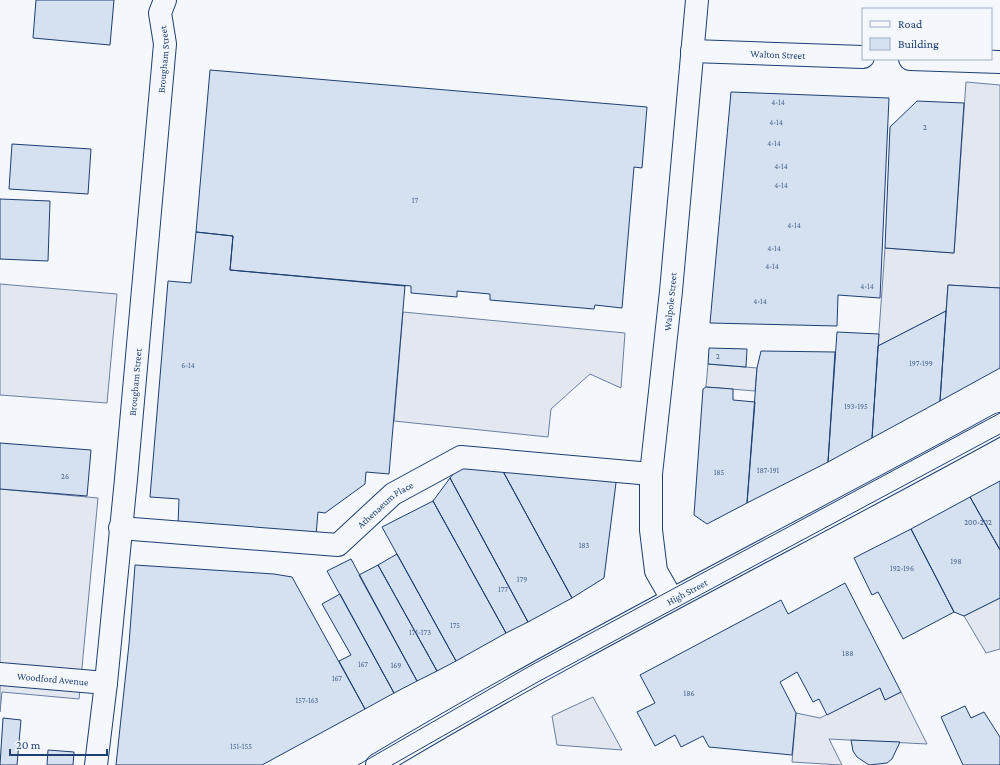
<svg xmlns="http://www.w3.org/2000/svg" width="1000" height="765" font-family="'Crimson Pro',serif">
  <style>
    .parking { fill: #e3e8f0; stroke: #687fa3 }
    .building { fill: #d5e0f0; stroke: #1d3f73 }
    .lines { fill: none; stroke-linecap: round; stroke-linejoin: round }
    .street-casing { stroke: #1d3f73; stroke-width: 24 }
    .primary-casing { stroke: #1d3f73; stroke-width: 24 }
    .street { stroke: #f4f7fb; stroke-width: 22 }
    .primary { stroke: #f4f7fb; stroke-width: 22 }
    .tram { stroke: #1d3f73; stroke-width: 1 }
    .labels { text-anchor: middle; dominant-baseline: central; stroke-width: 3; stroke-linejoin: round; paint-order: stroke }
    .number-label { font-size: 8px; fill: #4b6792 }
    .street-label { font-size: 10px; fill: #1d3f73; stroke: #f4f7fb }
  </style>
  <rect width="100%" height="100%" fill="#f4f7fb"/>
  <path class="parking" d="M 966,82 L 1000,85 L 1000,288 L 948,285 L 946,311 L 878,346 L 885,248 L 954,253 Z
    M 0,284 L 117,294 L 107,403 L 0,395 Z
    M 403,312 L 625,333 L 621,388 L 590,374 L 551,409 L 548,437 L 394,421 Z
    M 708,364 L 757,368 L 755,391 L 706,387 Z
    M 0,489 L 98,498 L 79,699 L 2,692 L 0,712 Z
    M 1000,598 L 1000,649 L 986,653 L 964,616 Z
    M 880,688 L 885,700 L 901,692 L 927,744 L 829,739 L 842,765 L 792,762 L 796,713 L 820,718 Z
    M 593,697 L 622,750 L 557,745 L 552,716 Z"/>
  <path class="building" d="M 36,0 L 114,0 L 110,45 L 33,38 Z
    M 210,70 L 647,107 L 642,168 L 634,167 L 622,308 L 595,305 L 594,309 L 490,300 L 490,294 L 457,291 L 457,297 L 411,293 L 411,286 L 230,270 L 233,236 L 196,232 Z
    M 731,92 L 889,98 L 880,298 L 838,295 L 837,326 L 710,323 Z
    M 917,101 L 964,103 L 954,253 L 885,248 L 890,127 Z
    M 12,144 L 91,149 L 88,194 L 9,189 Z
    M 0,199 L 50,201 L 48,261 L 0,259 Z
    M 196,232 L 233,236 L 230,270 L 405,286 L 389,474 L 366,472 L 365,484 L 325,513 L 318,512 L 316,535 L 178,524 L 179,499 L 150,497 L 168,281 L 191,283 Z
    M 948,285 L 1000,288 L 1000,368 L 940,401 Z
    M 946,311 L 940,401 L 872,438 L 878,346 Z
    M 837,332 L 879,334 L 872,438 L 828,462 Z
    M 709,348 L 747,349 L 746,367 L 708,364 Z
    M 761,351 L 835,352 L 828,462 L 747,503 L 757,368 Z
    M 706,387 L 733,389 L 733,400 L 755,402 L 747,503 L 707,524 L 694,515 L 703,389 Z
    M 0,443 L 91,450 L 87,496 L 0,489 Z
    M 464,461 L 499,464 L 572,598 L 528,622 L 450,478 Z
    M 499,464 L 617,475 L 604,578 L 572,598 Z
    M 450,478 L 528,622 L 506,633 L 433,501 Z
    M 1000,481 L 1000,550 L 970,497 Z
    M 970,497 L 1000,550 L 1000,598 L 964,616 L 954,612 L 911,529 Z
    M 433,501 L 506,633 L 456,661 L 382,527 Z
    M 911,529 L 954,612 L 903,639 L 878,592 L 872,595 L 854,558 Z
    M 397,554 L 456,661 L 437,671 L 378,565 Z
    M 351,559 L 417,681 L 394,693 L 327,571 Z
    M 135,565 L 274,574 L 292,577 L 365,709 L 262,765 L 116,765 L 129,644 Z
    M 378,565 L 437,671 L 417,681 L 359,575 Z
    M 845,583 L 901,692 L 885,700 L 880,688 L 827,715 L 819,699 L 813,702 L 797,672 L 780,682 L 796,713 L 792,755 L 709,747 L 703,736 L 681,747 L 675,735 L 655,746 L 637,712 L 655,703 L 640,675 L 781,600 L 788,614 Z
    M 340,594 L 394,693 L 365,709 L 339,661 L 351,655 L 322,604 Z
    M 965,706 L 971,718 L 984,712 L 1000,737 L 1000,765 L 963,765 L 941,717 Z
    M 3,718 L 21,720 L 17,765 L 0,765 Z
    M 851,740 L 900,742 L 892,759 L 887,763 L 869,765 L 857,757 L 853,751 Z
    M 48,750 L 74,752 L 73,765 L 47,765 Z"/>
  <g class="lines">
    <defs>
      <g id="street">
        <path id="s1" d="M 692,51 L 863,57"/>
        <path d="M 910,59 L 1000,62"/>
        <path id="s2" d="M 120,528 L 338,545 L 393,494 L 461,457 L 651,474"/>
        <path id="s3" d="M 672,599 L 656,571 L 651,530 L 651,474 L 671,291 L 697,0"/>
        <path id="s4" d="M 0,674 L 106,683"/>
        <path id="s5" d="M 96,765 L 106,683 L 126,479 L 165,44 L 160,13 L 165,0"/>
      </g>
      <g id="primary">
        <path id="s6" d="M 377,765 C 580,643 793,538 1000,424"/>
      </g>
    </defs>
    <use href="#street" class="street-casing"/>
    <use href="#primary" class="primary-casing"/>
    <use href="#street" class="street"/>
    <use href="#primary" class="primary"/>
    <path class="tram" d="M 358,765 L 528,667 L 1000,413
      M 392,765 L 536,683 L 1000,434"/>
  </g>
  <g class="labels">
    <g class="number-label">
      <text x="778" y="102">4-14</text>
      <text x="776" y="122">4-14</text>
      <text x="925" y="127">2</text>
      <text x="774" y="143">4-14</text>
      <text x="781" y="166">4-14</text>
      <text x="781" y="185">4-14</text>
      <text x="415" y="200">17</text>
      <text x="794" y="225">4-14</text>
      <text x="774" y="248">4-14</text>
      <text x="772" y="266">4-14</text>
      <text x="867" y="286">4-14</text>
      <text x="760" y="301">4-14</text>
      <text x="718" y="356">2</text>
      <text x="921" y="363">197-199</text>
      <text x="188" y="365">6-14</text>
      <text x="856" y="406">193-195</text>
      <text x="768" y="470">187-191</text>
      <text x="719" y="472">185</text>
      <text x="65" y="476">26</text>
      <text x="978" y="522">200-202</text>
      <text x="584" y="545">183</text>
      <text x="956" y="561">198</text>
      <text x="902" y="568">192-196</text>
      <text x="522" y="579">179</text>
      <text x="503" y="589">177</text>
      <text x="455" y="625">175</text>
      <text x="420" y="632">171-173</text>
      <text x="848" y="653">188</text>
      <text x="363" y="664">167</text>
      <text x="396" y="665">169</text>
      <text x="337" y="678">167</text>
      <text x="689" y="693">186</text>
      <text x="307" y="700">157-163</text>
      <text x="241" y="746">151-155</text>
    </g>
    <g class="street-label">
      <text stroke="none"><textPath href="#s1" startOffset="86">Walton Street</textPath></text>
      <text stroke="none"><textPath href="#s5" startOffset="709">Brougham Street</textPath></text>
      <text stroke="none"><textPath href="#s3" startOffset="303">Walpole Street</textPath></text>
      <text stroke="none"><textPath href="#s5" startOffset="385">Brougham Street</textPath></text>
      <text stroke="none"><textPath href="#s2" startOffset="281">Athenaeum Place</textPath></text>
      <text stroke="none"><textPath href="#s6" startOffset="355">High Street</textPath></text>
      <text stroke="none"><textPath href="#s4" startOffset="53">Woodford Avenue</textPath></text>
    </g>
  </g>
  <rect x="862" y="8" width="130" height="52" fill="#f4f7fb" stroke="#9eadc5"/>
  <rect x="870" y="21" width="20" height="6" fill="#f4f7fb" stroke="#9eadc5"/>
  <text x="898" y="28" font-size="12" fill="#1d3f73">Road</text>
  <rect x="870" y="38" width="20" height="12" fill="#d5e0f0" stroke="#9eadc5"/>
  <text x="898" y="48" font-size="12" fill="#1d3f73">Building</text>
  <path d="M10 749v6h97v-6" fill="none" stroke="#1d3f73" stroke-width="2"/>
  <text x="16" y="749" font-size="12" fill="#1d3f73" stroke="#f4f7fb" stroke-width="3" paint-order="stroke">20 m</text>
</svg>
